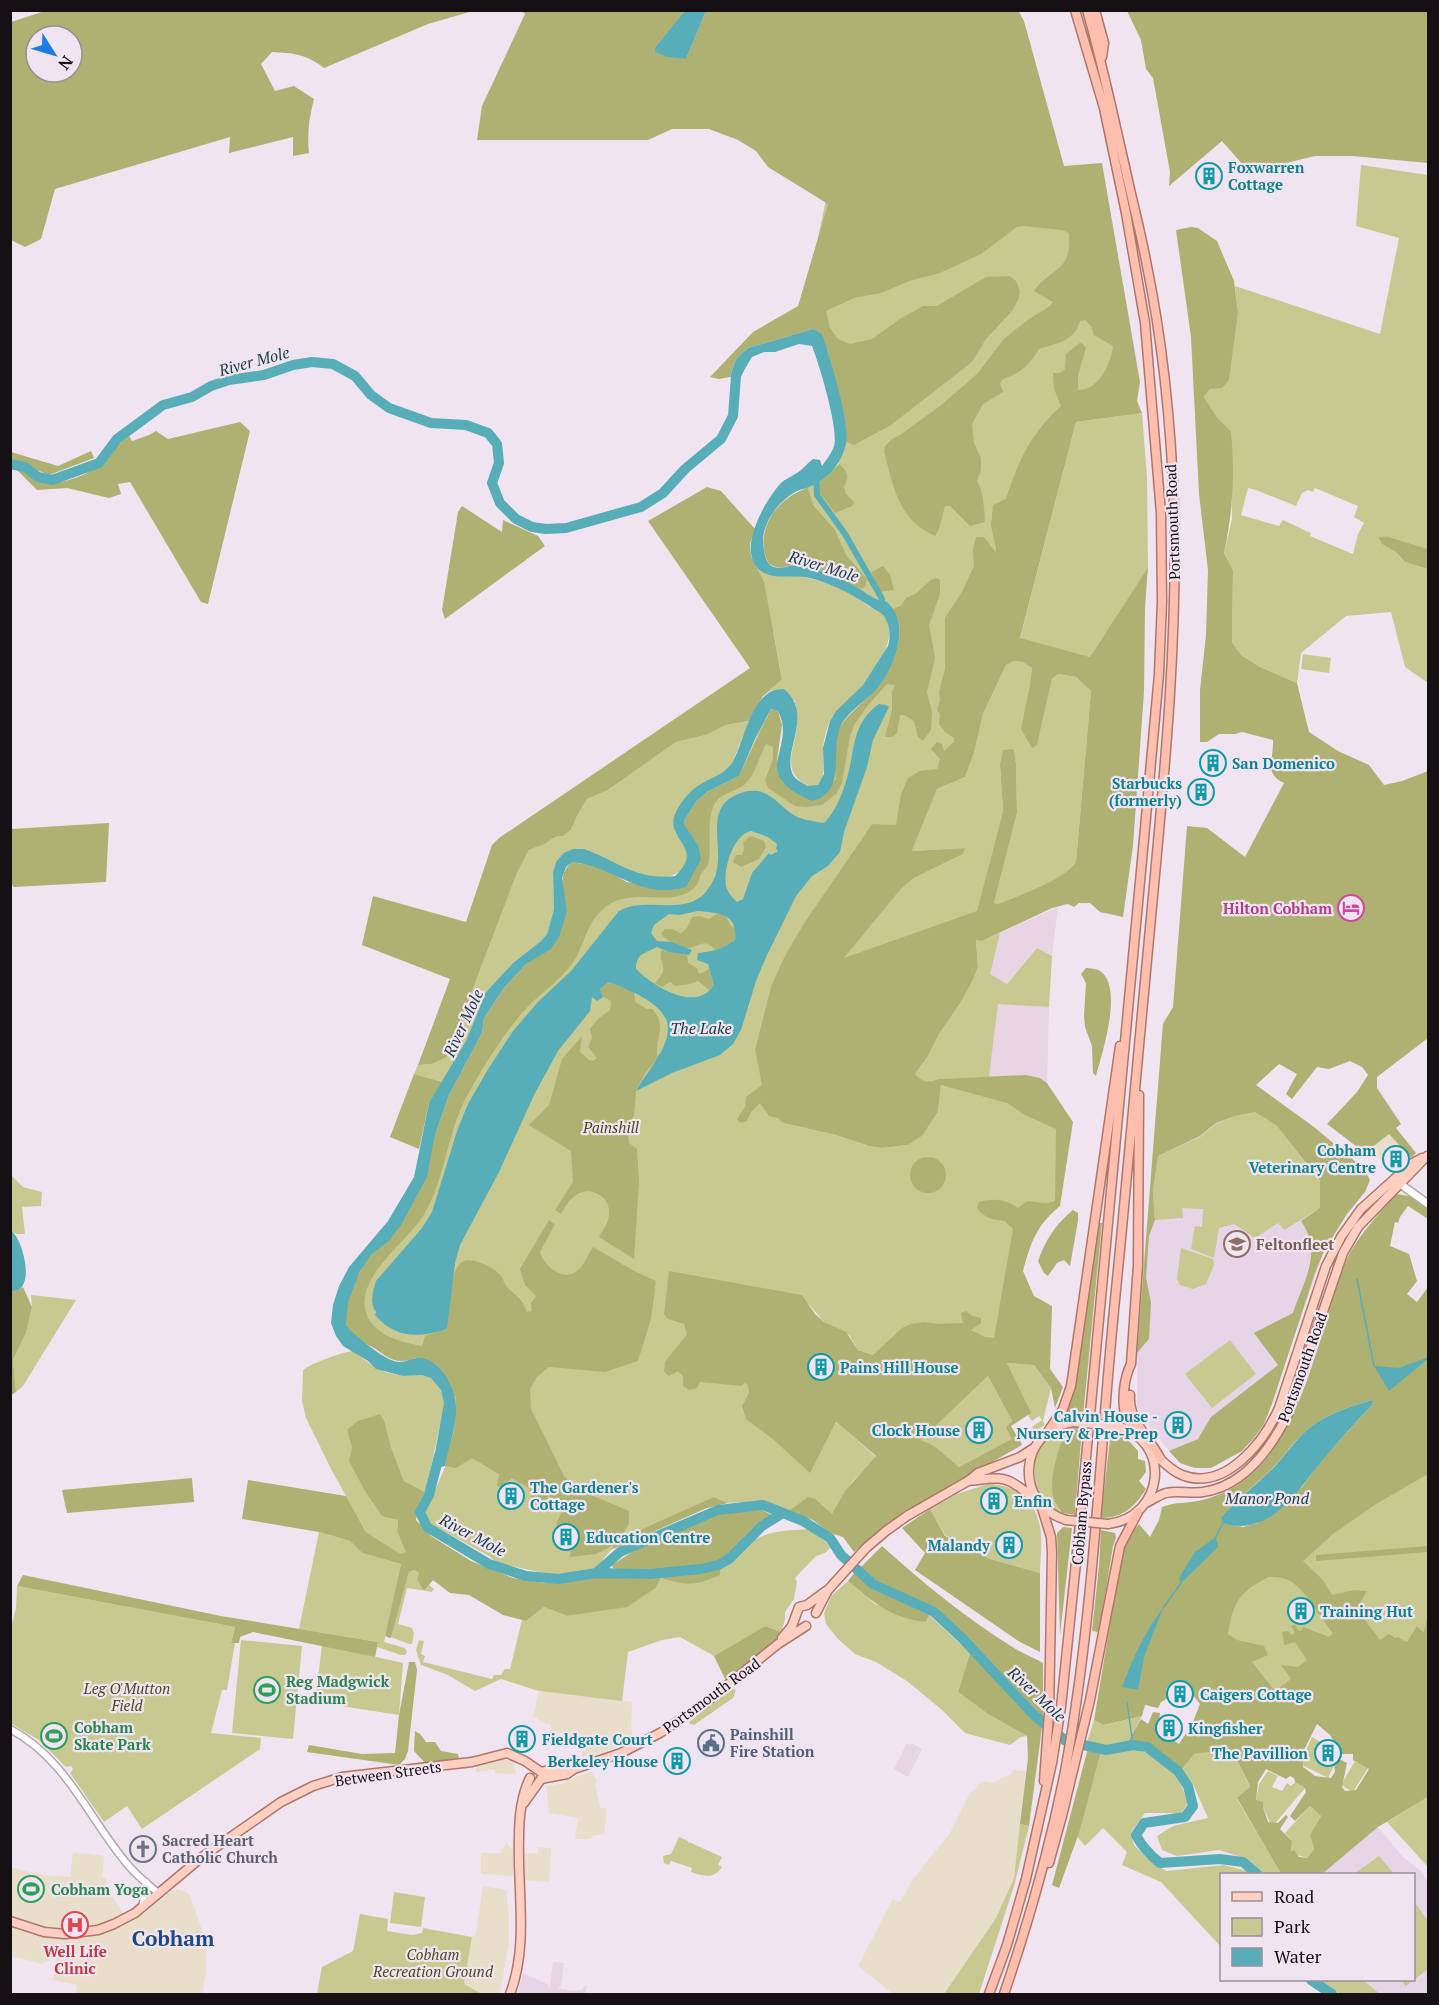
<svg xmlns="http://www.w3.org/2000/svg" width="1439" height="2005" font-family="'PT Serif',serif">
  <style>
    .commercial { fill: #e8dec9 }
    .industrial { fill: #e8d4e3 }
    .built { fill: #e7d4e6 }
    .green { fill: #c7c991; fill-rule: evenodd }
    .forest { fill: #afb172; fill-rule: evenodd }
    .water { fill: #58aeb8; fill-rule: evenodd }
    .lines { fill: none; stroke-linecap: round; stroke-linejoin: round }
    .stream { stroke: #58aeb8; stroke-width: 1.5 }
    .canal { stroke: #58aeb8; stroke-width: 6 }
    .river { stroke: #58aeb8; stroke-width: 10 }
    .tertiary-casing { stroke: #b4a7b3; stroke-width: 9 }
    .secondary-casing { stroke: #b4a7b3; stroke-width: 10 }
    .primary-casing { stroke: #ad776b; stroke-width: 11 }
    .trunk-casing { stroke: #ad776b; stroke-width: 11 }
    .tertiary { stroke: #fff; stroke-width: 6 }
    .secondary { stroke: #fff; stroke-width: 7 }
    .primary { stroke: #ffcfc2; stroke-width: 8 }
    .trunk { stroke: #ffbfae; stroke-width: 8 }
    .primary-bridge-casing { stroke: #ad776b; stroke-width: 11; stroke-linecap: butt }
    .primary-bridge { stroke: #ffcfc2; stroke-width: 8 }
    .labels { text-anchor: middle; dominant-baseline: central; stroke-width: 4.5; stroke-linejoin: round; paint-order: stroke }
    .culture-label { font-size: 15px; font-weight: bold; fill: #0d838f; stroke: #f1e4f1; text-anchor: start }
    .street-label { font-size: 15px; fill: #141014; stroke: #f1e4f1 }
    .hotel-label { font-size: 15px; font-weight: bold; fill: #b23c85; stroke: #f1e4f1; text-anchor: end }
    .park-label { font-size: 15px; font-style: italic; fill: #494919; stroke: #f1e4f1 }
    .education-label { font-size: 15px; font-weight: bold; fill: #785e54; stroke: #f1e4f1; text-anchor: start }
    .leisure-label { font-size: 15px; font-weight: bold; fill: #27864d; stroke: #f1e4f1; text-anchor: start }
    .service-label { font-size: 15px; font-weight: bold; fill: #4e5e75; stroke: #f1e4f1; text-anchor: start }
    .worship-label { font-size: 15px; font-weight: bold; fill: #5b616d; stroke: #f1e4f1; text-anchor: start }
    .health-label { font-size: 15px; font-weight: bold; fill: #be3a42; stroke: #f1e4f1 }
    .water-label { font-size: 16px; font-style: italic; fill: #143d42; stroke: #f1e4f1 }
    .district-label { font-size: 21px; font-weight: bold; fill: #1f4a7f; stroke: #f1e4f1 }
  </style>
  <rect width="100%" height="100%" fill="#f1e4f1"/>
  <path class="commercial" d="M 1389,1134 L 1411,1158 L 1393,1171 L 1379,1158 L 1365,1153 Z
    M 539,1691 L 632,1702 L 631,1727 L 634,1740 L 610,1750 L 582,1757 L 580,1733 L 550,1733 L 551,1725 L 543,1723 L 533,1716 Z
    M 500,1759 L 514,1761 L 516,1774 L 495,1773 L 495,1770 L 488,1769 L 488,1771 L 476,1772 L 476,1766 Z
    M 1013,1770 L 1026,1771 L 1014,1878 L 996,1918 L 944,1994 L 893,1994 L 858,1966 L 893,1899 L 900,1902 L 913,1879 L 950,1833 L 970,1793 L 977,1788 L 981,1781 L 992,1783 L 1011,1774 Z
    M 592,1772 L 597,1782 L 595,1783 L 600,1808 L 607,1808 L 604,1835 L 594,1835 L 590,1839 L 575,1839 L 578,1818 L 549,1813 L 546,1786 L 564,1783 L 566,1780 Z
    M 506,1843 L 513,1850 L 513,1876 L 481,1874 L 481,1853 L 501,1853 Z
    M 538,1847 L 551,1848 L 549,1882 L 525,1880 L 524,1853 L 538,1853 Z
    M 73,1852 L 104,1856 L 102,1877 L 107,1879 L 106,1887 L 129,1922 L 146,1912 L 171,1891 L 178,1889 L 189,1894 L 206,1941 L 206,1974 L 202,1994 L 76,1994 L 77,1985 L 52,1980 L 58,1961 L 53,1959 L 42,1964 L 11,1956 L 10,1867 L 43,1875 L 70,1877 Z
    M 483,1886 L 506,1890 L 509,1915 L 509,1942 L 500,1994 L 482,1994 L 464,1984 L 472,1937 L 476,1934 Z"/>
  <path class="industrial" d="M 1058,907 L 1052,956 L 1037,948 L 1007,984 L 989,974 L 1000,933 Z
    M 998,1003 L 1049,1007 L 1047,1083 L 1040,1078 L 1026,1075 L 989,1077 Z
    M 907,1743 L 911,1745 L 912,1743 L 922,1749 L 908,1777 L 894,1769 Z
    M 553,1962 L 564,1963 L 561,1986 L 557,1988 L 572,1991 L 582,1990 L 584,1986 L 587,1986 L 585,1994 L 546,1994 L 550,1985 Z"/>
  <path class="built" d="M 1165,1018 L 1170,1024 L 1314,1127 L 1364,1169 L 1370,1180 L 1365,1192 L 1347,1214 L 1324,1251 L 1264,1424 L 1242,1451 L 1211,1468 L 1195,1468 L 1180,1463 L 1153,1432 L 1137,1406 L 1137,1345 L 1163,1024 Z
    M 1378,1827 L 1403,1857 L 1421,1871 L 1428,1881 L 1428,1994 L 1380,1994 L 1363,1980 L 1414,1980 L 1414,1874 L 1300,1874 Z
    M 523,1973 L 549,1985 L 546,1994 L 517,1994 Z"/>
  <path class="green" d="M 1361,165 L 1428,175 L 1428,549 L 1386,536 L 1378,539 L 1382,544 L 1397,553 L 1405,562 L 1428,569 L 1428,683 L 1405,667 L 1391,612 L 1346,616 L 1301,653 L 1297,683 L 1260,667 L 1241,655 L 1232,642 L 1233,570 L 1224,553 L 1232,519 L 1231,431 L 1217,417 L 1204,397 L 1210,389 L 1238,312 L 1235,286 L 1380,334 L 1399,238 L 1356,226 ZM 1248,488 L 1256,490 L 1296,506 L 1302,493 L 1308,490 L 1313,492 L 1315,488 L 1358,506 L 1354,517 L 1364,523 L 1358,534 L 1353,554 L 1310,536 L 1311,533 L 1283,520 L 1279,526 L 1241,515 Z
    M 826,199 L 1079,208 L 1118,300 L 1139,414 L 1142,413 L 1147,477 L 1148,567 L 1090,657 L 1020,639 L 1076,422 L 1120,416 L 1062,413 L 1002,650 L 937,776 L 909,842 L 870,827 L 806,920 L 771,986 L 755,1049 L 783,1123 L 836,1135 L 869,1146 L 882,1148 L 908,1145 L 922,1136 L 938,1112 L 941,1085 L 1058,1099 L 1055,1209 L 1025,1216 L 997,1348 L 873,1355 L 858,1350 L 849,1335 L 824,1322 L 807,1302 L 716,1331 L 733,1362 L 813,1465 L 836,1422 L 876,1457 L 852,1482 L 825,1529 L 813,1520 L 764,1501 L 728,1503 L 714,1497 L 612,1549 L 593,1571 L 558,1576 L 497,1563 L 489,1556 L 431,1524 L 425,1514 L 445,1467 L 447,1450 L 448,1377 L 346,1315 L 388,1242 L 435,1135 L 567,911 L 648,890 L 698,868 L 684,824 L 739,776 L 765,718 L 777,760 L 812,801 L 899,642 L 886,601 L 873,598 L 861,589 L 773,512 L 839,464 L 815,253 Z
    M 756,566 C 774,580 788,573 808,578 C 822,582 838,586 851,593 C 858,597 863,603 869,607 C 873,609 878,610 881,613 C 903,633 876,670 862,686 C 852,698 839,705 831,719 C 827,727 823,740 823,750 C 823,761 829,801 802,782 C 781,769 797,743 797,723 C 798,716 795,708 795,701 L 772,690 L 763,696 L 782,678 L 774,635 Z
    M 1303,654 L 1331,658 L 1329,673 L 1301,669 Z
    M 1014,661 L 1024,662 L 1032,668 L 1029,690 L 1037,744 L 1052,679 L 1058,674 L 1076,677 L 1091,691 L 1076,862 C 1064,880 1019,895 998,904 L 994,903 L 1017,813 L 1016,763 L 1014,750 L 1000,765 L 1003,811 L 977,912 L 843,959 L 901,889 L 914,878 L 963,854 L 964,848 L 912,851 L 937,789 L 965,777 L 974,753 L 983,714 L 1006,665 Z
    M 749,721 L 733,761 L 728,769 L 711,779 L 675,832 C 679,838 685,845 687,852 C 691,868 675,877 661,878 C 649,878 637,872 625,870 C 602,868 579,865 556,862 L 553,872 L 554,909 L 547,934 L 541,941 L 513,963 L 486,992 L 466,1041 L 443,1082 L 414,1074 L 418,1065 L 431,1064 L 476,981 L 517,873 L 529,850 L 545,844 L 555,837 L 563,836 L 571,830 L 577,816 L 587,799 L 608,790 L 676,742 L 706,735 L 726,725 Z
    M 1000,933 L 990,974 L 1007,984 L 1037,948 L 1052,956 L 1049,1007 L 998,1004 L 989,1077 L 938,1079 L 928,1083 L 921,1081 L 915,1074 L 928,1056 L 939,1034 L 961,1002 L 978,967 L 976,940 L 982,941 Z
    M 1255,1112 L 1277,1126 L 1320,1182 L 1320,1208 L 1284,1230 L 1278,1223 L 1255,1238 L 1234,1224 L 1219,1228 L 1214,1258 L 1191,1249 L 1195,1226 L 1202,1227 L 1203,1209 L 1182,1208 L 1183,1218 L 1155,1220 L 1153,1191 L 1158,1156 L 1200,1137 L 1216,1124 L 1235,1116 Z
    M 10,1174 L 23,1187 L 42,1192 L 41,1206 L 22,1207 L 25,1234 L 16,1234 L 11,1231 Z
    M 1181,1248 L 1213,1259 L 1214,1265 L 1206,1284 L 1193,1289 L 1180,1285 L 1177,1279 Z
    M 31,1295 L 76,1300 L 23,1386 L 16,1392 L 13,1360 L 26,1333 L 32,1307 Z
    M 1230,1340 L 1256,1374 L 1212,1408 L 1185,1374 Z
    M 352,1351 C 371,1363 376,1372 400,1375 C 410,1377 423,1372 432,1378 C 439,1383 443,1394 444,1402 C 444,1413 440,1424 438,1434 C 434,1454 430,1473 425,1492 L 404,1481 L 391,1447 L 385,1423 L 347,1430 L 352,1448 L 398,1520 L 397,1531 L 407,1552 L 400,1555 L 366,1532 L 331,1469 L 306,1418 L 302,1401 L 303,1370 C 312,1363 340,1353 352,1351 Z
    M 1007,1363 L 1034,1365 L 1051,1388 L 1043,1421 L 1045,1425 L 1035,1431 L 1032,1427 L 1042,1420 L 1039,1416 L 1032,1421 L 1028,1415 L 1030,1413 Z
    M 988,1376 L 1012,1421 L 1006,1427 L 1013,1439 L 959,1467 L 921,1440 Z
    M 1428,1376 L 1428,1721 L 1284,1716 L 1177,1630 Z
    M 1064,1426 L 1072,1427 L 1068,1429 L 1055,1502 L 1062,1513 C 1035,1503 1027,1468 1042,1444 C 1047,1436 1056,1431 1064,1426 Z
    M 988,1484 C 1018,1484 1039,1504 1041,1535 C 1042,1547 1040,1561 1040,1573 L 990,1559 L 945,1535 L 930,1509 L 957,1494 Z
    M 809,1529 L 826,1542 L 830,1548 L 825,1553 L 816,1556 L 795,1578 L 797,1582 L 794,1599 L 785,1612 L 785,1620 L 781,1632 L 765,1626 L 714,1656 L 680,1637 L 662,1640 L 628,1652 L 622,1701 L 539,1691 L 501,1679 L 475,1691 L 448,1675 L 421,1665 L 416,1650 L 419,1640 L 424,1641 L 421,1654 L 425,1656 L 423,1662 L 492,1679 L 494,1675 L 501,1675 L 505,1669 L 510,1669 L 522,1620 L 526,1621 L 544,1607 L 567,1616 L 628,1606 L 656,1588 L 661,1578 L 676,1582 L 720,1575 L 721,1568 C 731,1563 737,1553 746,1546 C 765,1530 785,1531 809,1529 Z
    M 319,1532 L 350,1541 L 362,1553 L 401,1564 L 384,1642 L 405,1648 L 407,1652 L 405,1655 L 401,1655 L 377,1647 L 378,1642 L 299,1629 Z
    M 414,1570 L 419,1573 L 417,1579 L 422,1589 L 425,1590 L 429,1585 L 434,1589 L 432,1592 L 407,1588 L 398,1624 L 412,1628 L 414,1633 L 412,1644 L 409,1644 L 391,1637 L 391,1634 L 409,1572 Z
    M 848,1581 L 875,1604 L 926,1622 L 929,1615 L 970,1653 L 958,1692 L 988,1714 L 1027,1736 L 1021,1737 L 1010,1745 L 965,1733 L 942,1710 L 907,1681 L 876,1662 L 855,1654 L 838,1639 L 826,1624 L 824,1613 L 832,1595 Z
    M 17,1586 L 235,1627 L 231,1642 L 235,1643 L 227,1690 L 222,1690 L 211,1733 L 261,1738 L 260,1749 L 142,1829 L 127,1806 L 104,1822 L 70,1773 L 73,1769 L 71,1766 L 66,1767 L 39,1740 L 10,1723 L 10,1632 L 16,1608 Z
    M 241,1640 L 302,1646 L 293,1739 L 232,1733 Z
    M 322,1645 L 403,1663 L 399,1715 L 315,1702 Z
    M 732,1688 L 736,1690 L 733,1698 L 694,1725 L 690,1724 L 689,1722 Z
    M 1142,1716 L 1128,1741 L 1106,1747 L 1087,1742 L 1094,1720 L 1105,1725 Z
    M 1312,1737 L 1322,1743 L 1318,1754 L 1332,1762 L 1337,1756 L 1338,1757 L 1328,1778 L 1300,1764 Z
    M 1134,1748 L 1150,1754 L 1178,1777 L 1188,1803 L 1181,1813 L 1145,1813 L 1131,1832 L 1134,1845 L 1147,1858 L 1166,1871 L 1224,1865 L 1247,1871 L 1250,1874 L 1222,1874 L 1221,1947 L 1161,1882 L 1122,1865 L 1127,1852 L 1103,1828 L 1085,1846 L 1077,1836 L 1101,1752 Z
    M 1220,1750 L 1238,1760 L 1250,1788 L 1237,1799 L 1281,1874 L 1264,1874 L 1244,1858 L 1219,1850 L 1177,1856 L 1162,1850 L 1157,1836 L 1173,1826 L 1208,1818 L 1193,1784 L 1182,1769 L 1193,1754 Z
    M 1355,1761 L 1368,1768 L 1353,1792 L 1341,1785 Z
    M 1268,1771 L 1278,1776 L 1272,1787 L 1282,1791 L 1287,1783 L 1291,1786 L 1295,1782 L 1305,1788 L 1272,1827 L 1263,1807 L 1256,1800 L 1259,1784 Z
    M 1428,1797 L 1428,1867 L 1387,1822 Z
    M 1310,1806 L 1321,1816 L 1310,1835 L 1314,1849 L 1307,1858 L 1291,1853 L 1292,1841 L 1285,1833 Z
    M 1020,1824 L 1029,1826 L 1014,1886 L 979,1994 L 944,1994 L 996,1918 L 1014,1878 Z
    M 679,1837 L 688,1841 L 688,1844 L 689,1842 L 722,1857 L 718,1865 L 722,1867 C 713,1880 704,1876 691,1872 L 692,1868 L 671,1861 L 669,1865 L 664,1863 L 663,1856 L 671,1854 Z
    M 1379,1856 L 1394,1874 L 1354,1874 Z
    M 394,1892 L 425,1897 L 421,1927 L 390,1923 Z
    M 1414,1901 L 1428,1921 L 1428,1969 L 1406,1986 L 1401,1980 L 1414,1980 Z
    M 360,1914 L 388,1919 L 387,1931 L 412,1935 L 422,1933 L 423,1928 L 472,1937 L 464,1984 L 482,1994 L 317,1994 L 322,1967 L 353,1951 Z
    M 1320,1980 L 1363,1980 L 1380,1994 L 1340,1994 Z"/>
  <path class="forest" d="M 48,10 L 473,10 L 473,11 L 428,24 L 324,68 C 306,54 293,53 272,52 L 261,64 L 275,91 L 294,86 L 314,99 C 309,118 307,134 309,153 L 293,156 L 293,137 L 229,153 L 230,137 L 55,189 L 41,239 L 25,247 L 11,240 L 11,22 ZM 36,36 L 72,36 L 72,72 L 36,72 Z
    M 1018,10 L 1024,21 L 1064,166 L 1102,163 L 1140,382 L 1137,401 L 1142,413 L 1076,422 L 1020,638 L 1090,657 L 1148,567 L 1145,608 L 1144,692 L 1133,846 L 1123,917 L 1100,912 L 1090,903 L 1079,903 L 1074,907 L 1068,904 L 1052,908 L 982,941 L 976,940 L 978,967 L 973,979 L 961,1002 L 939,1034 L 928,1056 L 915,1074 C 923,1083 928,1083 938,1079 L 1026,1075 L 1040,1078 L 1047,1083 L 1073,1122 L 1060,1206 C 1036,1226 1031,1242 1023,1271 L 1034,1296 L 1052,1306 L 1050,1369 L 1063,1387 L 1055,1408 L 1051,1388 L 1034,1365 L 1007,1363 L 1031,1413 L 1011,1426 L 1018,1438 L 1030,1432 L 1030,1434 L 1020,1440 L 1022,1445 L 917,1505 L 874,1535 L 854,1552 L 843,1537 L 830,1533 L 813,1520 L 789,1511 L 808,1497 L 815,1499 L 832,1514 L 845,1491 L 876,1456 L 836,1422 L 810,1473 L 774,1440 L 746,1419 L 742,1406 L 749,1393 L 748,1385 L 745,1383 L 741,1386 L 700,1382 L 697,1388 L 689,1390 L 683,1386 L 683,1376 L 678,1371 L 669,1376 L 664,1372 L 665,1362 L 687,1334 L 684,1324 L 668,1319 L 664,1314 L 669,1271 L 802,1295 L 815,1314 L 824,1322 L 846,1332 L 858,1350 L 873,1355 L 902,1328 L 911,1324 L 925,1322 L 938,1324 L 963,1323 L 961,1313 L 966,1311 L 972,1316 L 981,1318 L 981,1323 L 971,1330 L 985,1337 L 994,1338 L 1013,1229 L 1005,1221 C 993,1220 984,1218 977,1208 L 979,1202 C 993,1198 1006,1199 1018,1208 C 1031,1197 1030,1203 1044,1203 C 1047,1204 1051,1202 1055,1201 L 1056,1129 L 1025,1115 L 1007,1103 L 941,1085 L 938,1112 L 922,1136 L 908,1145 L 882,1148 L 869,1146 L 836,1135 L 783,1123 L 778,1118 L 769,1116 L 760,1103 L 751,1112 L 747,1121 L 740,1123 L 737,1119 L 745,1107 L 746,1097 L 762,1085 L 755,1049 L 771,986 L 786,954 L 806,920 L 872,824 L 896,825 L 901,795 L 908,778 L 920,771 L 937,769 L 940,759 L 931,749 L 937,742 L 942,744 L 944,751 L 954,742 L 954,738 L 945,732 L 939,724 L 940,714 L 937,710 L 940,700 L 939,692 L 945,669 L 945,618 L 962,592 L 974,566 L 973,549 L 976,537 L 984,537 L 996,553 L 996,548 L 991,526 L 993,505 L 1006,499 C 1018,461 1031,433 1061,406 L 1054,389 L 1053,373 L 1060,373 L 1065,369 L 1066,354 L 1081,342 L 1086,348 L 1078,375 L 1078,390 C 1098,391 1111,364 1113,346 L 1094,335 L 1091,326 L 1085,320 L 1080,321 C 1074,342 1057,343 1039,349 C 1032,360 1026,369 1013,375 C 1007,378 1004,377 1000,383 L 1003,392 L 983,404 L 972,424 L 974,443 L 981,458 L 981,470 L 977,481 C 984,493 984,508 985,522 L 970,526 L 950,506 L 945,506 L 939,529 L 935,536 C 898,520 893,486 884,451 L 885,446 L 892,439 L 900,435 L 940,406 L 977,374 L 1004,339 L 1026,321 L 1050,306 L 1053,302 L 1034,291 C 1053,265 1072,273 1069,233 L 1062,230 L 1023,226 L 1017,227 L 981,254 L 940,273 L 909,281 L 881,293 L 854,298 L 826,311 L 830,328 L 838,339 L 850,344 L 872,339 L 900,319 L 923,306 L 937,306 L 986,277 L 1010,276 L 1016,281 L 1020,291 L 1018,300 L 1012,311 L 986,339 L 972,362 L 891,425 L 854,445 L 847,442 L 846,426 L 828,351 L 813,329 L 748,348 L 736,359 L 730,377 L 719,379 L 710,377 L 753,332 L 798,306 L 828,204 L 768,167 L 756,151 L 738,140 L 709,129 L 672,129 L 648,140 L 477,140 L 482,106 L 525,14 L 522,11 L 686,11 L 656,46 L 686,59 L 706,11 ZM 1014,661 L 1023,662 L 1032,668 L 1029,690 L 1021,729 L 1032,748 L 1037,745 L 1052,679 L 1058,674 L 1076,677 L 1091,691 L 1076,862 C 1064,880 1019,895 998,904 L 994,903 L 1017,813 L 1016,763 L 1014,750 L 1012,749 L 1003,750 L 1000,765 L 1003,811 L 977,911 L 844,958 L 901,889 L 914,878 L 963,854 L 965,848 L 912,851 L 937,789 L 965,777 L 974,753 L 983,714 L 1006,665 ZM 988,1376 L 1012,1421 L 1006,1427 L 1012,1439 L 959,1467 L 934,1446 L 921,1440 Z
    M 1127,11 L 1428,11 L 1428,163 L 1352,156 L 1315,156 L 1249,172 L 1222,141 L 1169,186 L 1170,172 L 1153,78 L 1146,69 L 1141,40 Z
    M 1191,227 L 1198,228 L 1217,241 L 1234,281 L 1238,312 L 1229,380 L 1222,388 L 1210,389 L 1204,397 L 1217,417 L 1231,431 C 1235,475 1233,510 1224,553 L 1233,570 L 1232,642 L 1241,655 L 1260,667 L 1297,683 L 1309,732 L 1338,751 L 1369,765 L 1384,785 L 1402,781 L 1428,771 L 1428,1038 L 1377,1077 L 1377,1088 L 1401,1124 L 1396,1128 L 1416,1153 L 1411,1158 L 1389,1134 L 1365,1153 L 1327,1124 L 1357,1092 L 1368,1075 L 1362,1067 L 1350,1061 L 1329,1069 L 1317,1067 L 1292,1099 L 1286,1094 L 1297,1074 L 1279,1064 L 1256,1085 L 1314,1127 L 1364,1169 L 1370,1180 L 1365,1192 L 1347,1214 L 1324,1251 L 1315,1273 L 1272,1404 L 1264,1424 L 1254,1438 L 1242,1451 L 1211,1468 L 1195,1468 L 1180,1463 L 1169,1451 L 1198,1439 L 1211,1417 L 1278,1365 L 1254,1333 L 1293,1313 C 1304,1280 1323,1253 1301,1221 L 1320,1208 L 1320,1181 L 1277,1126 L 1255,1112 L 1235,1116 L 1216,1123 L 1200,1136 L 1158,1156 L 1153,1191 L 1155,1220 L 1149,1236 L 1146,1278 L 1151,1302 L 1149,1339 L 1137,1353 L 1163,1024 L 1173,1007 L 1187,826 L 1207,828 L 1245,857 L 1284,783 C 1263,773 1274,759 1273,740 L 1242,732 L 1235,734 L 1219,734 L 1207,742 L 1200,742 L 1200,690 L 1206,635 L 1208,570 L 1199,494 L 1191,337 L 1176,230 Z
    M 240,422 L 250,431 L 208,604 L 201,602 L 130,482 L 118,484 L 121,494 L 109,498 L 67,488 L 37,490 L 17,470 L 24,469 C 31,475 39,483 49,483 C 66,483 90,474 102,463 C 112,454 117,443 129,436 L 132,441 L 149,435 L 156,431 L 168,439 Z
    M 91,451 L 94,458 L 49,475 L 11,459 L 11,452 L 58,466 Z
    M 839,464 C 848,471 849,477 844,487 L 846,494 L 854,502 L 852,506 L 835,513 L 820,493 L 817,484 L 828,476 Z
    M 707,487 L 721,491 L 755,529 L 750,544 L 751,556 L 764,582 L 782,679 L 763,696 L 749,721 L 726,725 L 706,735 L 676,742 L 608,790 L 587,799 L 577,816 L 571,830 L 563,836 L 555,837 L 545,844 L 529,850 L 517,873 L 447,1057 L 431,1064 L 418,1065 L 450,979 L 362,945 L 373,896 L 466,922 L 492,845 L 499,838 L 750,668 L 648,521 Z
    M 808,488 L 813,505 L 835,530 L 846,555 L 867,579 L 865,587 L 861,589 C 843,582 824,570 805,565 C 795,562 783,570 773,566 C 768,564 767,560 765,555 C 757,525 780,496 808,488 Z
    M 462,506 L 502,532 L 503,520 L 538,536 L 545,546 L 445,619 L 442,610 L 458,512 Z
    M 1386,536 L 1428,549 L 1428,569 L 1405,562 L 1397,553 L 1382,544 L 1378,538 Z
    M 883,566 L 890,575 L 894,590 L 879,592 L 871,572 Z
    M 936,578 L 940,580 L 940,594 L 929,625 L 935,658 L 927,692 L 932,712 L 931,730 L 923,741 L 918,737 L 914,721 L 904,715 L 900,715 L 897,733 L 892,737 L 885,737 L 892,710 L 892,692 L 895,685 L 887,684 L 868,705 L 854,725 L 850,736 L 842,783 L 836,794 L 822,805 L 806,807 L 795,806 L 768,788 L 765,780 L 773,759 L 773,747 L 766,744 C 759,757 756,773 745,784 C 735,793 719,792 713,807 C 707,824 711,843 709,861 C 708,868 702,871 700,876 C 699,881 698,884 694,888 C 670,910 629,883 601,911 C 586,925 584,947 573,962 C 560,982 537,995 522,1013 C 500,1039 481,1070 465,1100 C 447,1135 445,1177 426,1211 C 410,1241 360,1271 365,1308 C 370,1335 400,1342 422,1346 L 425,1336 L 447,1329 C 448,1314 449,1270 462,1262 C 471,1256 495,1268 500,1275 C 503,1278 504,1283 507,1287 C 516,1296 523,1299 527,1312 L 532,1311 L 531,1303 L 536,1296 L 525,1285 L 520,1269 L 549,1220 L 555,1224 L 540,1252 C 544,1266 563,1282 577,1271 C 584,1266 588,1254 593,1247 L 634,1271 L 656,1281 L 651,1319 L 638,1361 L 605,1372 L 549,1367 L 537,1377 L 530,1389 L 531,1409 L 564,1476 L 577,1489 L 629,1511 L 629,1524 L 617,1543 L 649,1526 L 714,1497 L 728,1503 L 707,1508 L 619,1547 L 612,1549 L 614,1545 L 596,1554 L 570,1557 L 573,1539 L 556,1524 L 565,1505 L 548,1496 L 541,1509 L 537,1511 L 533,1507 L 530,1489 L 512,1478 L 500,1487 L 497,1486 L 499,1474 L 472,1458 L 456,1468 L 445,1466 L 447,1450 L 454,1432 L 456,1397 L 416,1358 C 396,1365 390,1359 374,1348 C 365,1343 349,1336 346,1325 C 340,1307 360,1266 373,1253 C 377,1249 383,1246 388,1242 L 435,1135 L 449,1095 L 482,1033 L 484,1018 L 504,988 L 526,964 L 536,957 L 567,911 C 564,894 556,875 572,862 L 601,868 L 627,882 L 676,890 L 698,845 L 684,824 L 685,819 L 696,802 L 707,792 L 739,776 L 771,709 L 778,711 L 782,725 L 777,760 L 782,782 L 812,801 L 836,779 C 834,762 832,738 842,724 C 851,711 864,702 875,691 C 890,675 903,644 899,622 C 898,618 895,613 893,609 L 901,606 L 906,598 L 915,594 L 931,580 Z
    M 109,823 L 106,882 L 14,887 L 11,884 L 11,829 Z
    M 751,836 L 764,841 L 766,847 L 759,859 L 741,867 L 733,862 L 736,855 L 742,855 L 744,850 L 743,842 Z
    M 718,913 L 725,915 L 731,926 L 736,929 L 735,940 L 717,951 C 701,936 701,948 686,948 C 679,947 665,940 661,934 L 665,929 L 672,929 L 681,933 L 687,928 L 692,917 L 700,916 L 709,919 Z
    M 661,950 L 687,955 L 688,963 L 697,968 L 699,974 L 706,971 L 709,968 L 714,985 L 710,991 L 698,981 L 690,984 L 675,986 L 670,982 L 662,987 L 655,983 C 671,965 659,969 661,950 Z
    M 1086,968 C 1090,968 1097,969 1100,971 C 1124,987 1102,1053 1096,1076 L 1093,1073 L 1092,1046 L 1085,1027 L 1084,1016 L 1086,983 L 1081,974 Z
    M 608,982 L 634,991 L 635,1002 L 647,1009 L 652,1009 C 669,1027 653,1039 658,1058 L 646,1072 L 636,1090 L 634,1116 L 627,1127 L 629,1143 L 637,1149 L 639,1182 L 634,1259 L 599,1237 C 603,1230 609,1222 609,1214 C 611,1197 590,1185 576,1195 C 569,1199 565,1208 561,1214 L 555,1210 L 573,1182 L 571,1151 L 529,1125 L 549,1105 L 562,1059 L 582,1036 L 580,1052 L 589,1060 L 593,1061 L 597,1058 L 588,1047 L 592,1038 L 590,1029 L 598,1019 L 610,1010 L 611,1001 L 603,997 L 600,989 Z
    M 414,1074 L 443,1082 L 429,1103 L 419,1149 L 390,1137 Z
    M910 1175a18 18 0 1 1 36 0a18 18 0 1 1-36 0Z
    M 1397,1194 L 1414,1197 L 1428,1207 L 1428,1219 L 1408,1206 L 1400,1217 L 1398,1223 L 1395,1222 L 1390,1246 L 1409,1254 L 1417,1281 L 1407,1294 L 1417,1302 L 1428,1287 L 1428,1474 L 1376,1504 L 1333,1534 L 1303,1561 L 1322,1579 L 1332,1595 L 1354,1590 L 1367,1591 L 1355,1612 L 1361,1615 L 1380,1640 L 1389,1634 L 1395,1638 L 1398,1637 L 1407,1642 L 1417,1626 L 1423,1632 L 1424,1631 L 1428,1615 L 1428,1797 L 1378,1827 L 1322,1874 L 1281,1874 L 1237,1798 L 1250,1787 C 1235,1752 1233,1748 1194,1754 L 1182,1769 C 1167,1756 1148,1742 1128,1741 L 1141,1719 L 1148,1724 L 1153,1712 L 1160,1713 L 1158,1729 L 1179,1744 L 1192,1724 L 1200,1704 C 1193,1694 1186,1687 1175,1682 L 1166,1689 L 1168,1698 L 1161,1702 L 1158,1708 L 1145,1705 L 1142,1716 L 1104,1725 L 1094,1720 L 1121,1558 L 1130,1535 L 1139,1524 L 1150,1537 L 1159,1520 L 1162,1507 C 1178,1501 1184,1504 1198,1501 C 1213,1498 1228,1491 1240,1483 C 1305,1438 1318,1329 1347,1259 C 1357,1237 1381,1211 1397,1194 ZM 1372,1400 L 1372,1405 L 1324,1457 L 1302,1487 L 1258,1523 L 1243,1527 L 1224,1523 L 1222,1519 C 1235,1501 1251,1488 1268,1473 C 1283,1459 1295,1438 1312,1426 C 1329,1413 1352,1406 1372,1400 ZM 1269,1577 C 1275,1577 1282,1577 1288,1580 C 1306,1588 1320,1619 1333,1633 L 1329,1637 L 1303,1627 L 1301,1631 L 1298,1630 L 1295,1625 L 1291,1626 L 1295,1632 L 1292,1635 L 1288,1631 L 1282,1632 L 1284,1645 L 1295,1642 L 1307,1660 L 1298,1667 L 1281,1665 L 1291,1679 L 1275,1691 L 1252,1662 L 1268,1655 L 1264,1646 L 1237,1640 L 1228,1634 C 1233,1602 1240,1591 1269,1577 ZM 1317,1724 L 1330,1735 L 1341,1754 L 1353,1754 L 1353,1760 L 1369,1769 L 1356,1790 L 1345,1791 L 1342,1787 L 1347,1763 L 1339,1759 L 1334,1763 L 1335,1772 L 1331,1778 L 1315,1776 L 1303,1767 L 1302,1754 ZM 1266,1769 L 1286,1779 L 1290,1776 L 1294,1778 L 1295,1782 L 1305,1788 L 1306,1792 L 1290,1816 L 1295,1821 L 1310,1806 L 1321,1816 L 1310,1835 L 1314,1849 L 1307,1858 L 1299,1857 L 1294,1850 L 1291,1852 L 1292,1841 L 1280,1829 L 1288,1817 L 1286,1815 L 1278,1823 L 1268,1822 L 1263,1807 L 1263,1802 L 1256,1800 L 1258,1782 Z
    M 1073,1210 L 1078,1213 L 1078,1221 L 1070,1266 L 1064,1260 L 1057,1263 L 1048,1276 L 1044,1273 L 1038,1261 C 1046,1239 1055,1225 1073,1210 Z
    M 1097,1223 L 1102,1223 L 1083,1416 L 1066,1413 L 1073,1395 Z
    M 23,1287 L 32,1307 L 26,1333 L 13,1360 L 16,1392 L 11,1395 L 10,1291 L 15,1291 Z
    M 380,1414 L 385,1423 L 391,1447 L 404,1481 L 425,1492 L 419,1503 L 416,1520 L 431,1536 L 471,1561 L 513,1578 L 545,1583 L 592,1578 L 685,1575 L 721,1568 L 720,1575 C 695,1586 687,1586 661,1578 L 656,1588 L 627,1607 L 567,1616 L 544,1607 L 526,1621 L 503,1615 L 469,1595 L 450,1593 L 433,1580 L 425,1590 L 422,1589 L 417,1579 L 419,1573 L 414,1570 L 409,1572 L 391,1637 L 390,1638 L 385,1636 L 401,1564 L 362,1553 L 350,1541 L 319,1532 L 242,1519 L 248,1480 L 346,1496 L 366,1532 L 400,1554 L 406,1552 L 397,1531 L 398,1520 L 382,1516 L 365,1491 L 349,1461 L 352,1448 L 347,1430 L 358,1421 Z
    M 1072,1427 L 1082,1428 L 1075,1515 L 1062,1513 C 1059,1508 1054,1502 1053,1496 C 1049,1480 1059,1436 1072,1427 Z
    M 1111,1431 L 1122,1433 L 1138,1451 L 1138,1459 L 1145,1461 L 1146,1472 L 1139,1481 L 1146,1489 C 1135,1506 1124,1518 1101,1518 Z
    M 192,1478 L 194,1502 L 67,1513 L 62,1490 Z
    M 930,1509 L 945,1536 L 990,1559 L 1040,1573 L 1040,1652 L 1020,1642 L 915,1570 L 925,1553 L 902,1528 Z
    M 762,1510 L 772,1515 L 752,1529 L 727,1557 L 715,1563 L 666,1570 L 617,1569 L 613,1568 L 612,1565 L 640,1547 L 723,1513 Z
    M 1063,1527 L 1072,1528 L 1060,1635 L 1057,1533 Z
    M 1101,1530 L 1115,1533 L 1116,1538 L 1113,1546 L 1099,1632 L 1092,1631 L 1099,1566 Z
    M 882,1546 C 923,1583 967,1619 1014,1648 C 1023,1654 1033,1657 1043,1663 L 1043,1717 L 956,1626 L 934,1608 L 876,1580 L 861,1567 Z
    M 1428,1546 L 1428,1552 L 1316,1561 L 1316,1555 Z
    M 855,1572 L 873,1589 L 929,1615 L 926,1622 C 891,1618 874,1603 848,1581 Z
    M 23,1575 L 221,1616 L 378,1642 L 375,1657 L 253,1632 L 240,1637 L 239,1643 L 231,1643 L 235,1627 L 17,1586 Z
    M 765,1626 L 781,1632 L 771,1646 L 726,1681 L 714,1656 Z
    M 970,1653 L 1042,1727 L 1029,1826 L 1020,1824 L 1028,1758 L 1027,1736 L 988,1714 L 958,1692 Z
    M 409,1662 L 415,1662 L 417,1670 L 408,1751 L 405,1759 L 399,1765 L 307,1752 L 309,1745 L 362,1754 L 395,1753 L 399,1715 Z
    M 415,1731 L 420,1734 L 426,1742 L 435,1742 L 441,1751 L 458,1754 L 459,1759 L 425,1763 L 414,1751 Z
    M 1088,1748 L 1101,1752 L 1079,1833 L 1059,1888 L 1052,1885 Z"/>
  <path class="water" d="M 686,10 L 706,11 L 686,59 L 668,57 L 655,52 L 656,46 Z
    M 813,329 L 822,334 C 829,354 851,426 846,444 C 841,464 829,479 809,487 C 805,489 801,489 797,491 C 780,500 765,519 763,538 C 763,545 764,558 769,564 C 777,573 794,562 804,565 C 815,567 852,584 862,590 C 866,593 870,596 874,598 C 878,600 883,600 887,602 C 889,604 891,606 893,609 C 909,631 892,674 874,692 C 864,702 845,714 840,728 C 830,754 847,792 812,801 C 746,773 798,749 778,711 L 771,709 L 756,737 L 739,776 L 707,792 L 696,802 L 685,819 L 684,824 L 698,845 L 701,859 L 686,887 C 641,901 614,866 572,862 L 566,867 L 562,878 L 567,911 L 559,937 L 551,949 L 526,964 L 504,988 L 484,1018 L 482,1033 L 449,1095 L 435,1135 L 427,1177 L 401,1225 L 388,1242 L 372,1254 L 360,1271 L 348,1302 L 346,1325 C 352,1334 383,1358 394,1361 C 402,1364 409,1359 417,1358 C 441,1356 458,1392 456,1412 C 455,1431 448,1448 445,1466 L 437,1468 L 433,1464 L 444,1403 L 441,1390 L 431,1378 L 422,1375 L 403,1376 L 376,1369 L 368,1361 L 343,1346 L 336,1336 L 331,1323 L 333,1305 L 339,1286 L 349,1267 L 388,1221 L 414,1177 L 429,1103 L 466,1041 L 486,992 L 513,963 L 541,941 L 547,934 L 554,909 L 553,872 L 556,862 L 564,853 L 573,849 L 584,849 C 617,861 638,881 675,876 C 706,847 665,841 675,814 C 679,805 689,791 698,786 C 709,778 724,775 732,763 C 745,742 751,687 784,689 C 815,715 781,752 793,775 C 796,780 803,783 808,786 L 818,785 L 824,774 L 823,748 L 830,721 L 836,711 L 863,685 L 888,646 C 891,636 890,624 883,615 C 879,611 873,609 868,605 C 848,592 829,582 805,577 C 792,575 776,579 764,573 C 733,556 764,502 780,484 C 784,479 790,478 795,474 C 802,471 806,464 813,459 L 820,460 L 822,466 C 826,460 832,453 834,446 C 839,429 819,364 812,346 L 799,344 L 775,352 L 764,352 L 752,357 L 740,377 L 730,377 L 736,359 L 748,348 Z
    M 879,704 L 886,705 L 889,707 L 873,740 L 867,767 L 844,832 L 840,852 L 828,866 L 812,876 L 796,896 L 767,955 L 756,981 L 741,1030 L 733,1044 L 720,1055 L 672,1073 L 636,1091 C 643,1078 653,1067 659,1055 C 665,1046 671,1030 666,1019 C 659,1002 624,987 608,982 L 600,989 L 603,997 L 597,1001 L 592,997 L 590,1011 L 558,1051 L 535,1093 L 499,1172 L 460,1245 L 455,1263 L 447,1329 C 419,1338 396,1339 375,1315 L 376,1312 C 369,1302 373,1292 376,1281 L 422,1228 L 432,1212 L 458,1128 L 468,1104 L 487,1071 L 513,1031 L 538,1002 L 572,970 L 618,912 C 643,895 683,917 705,893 C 709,888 715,879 716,873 C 724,847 704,809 736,795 C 743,791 751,790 758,791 C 772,794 781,806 792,814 C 801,820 813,821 822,823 L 825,822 C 839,808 847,781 851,761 C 855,738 858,719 879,704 ZM 751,831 L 768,837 L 777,844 L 776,849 L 778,851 L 771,855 L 769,853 L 752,873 L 743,899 L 737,902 C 732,897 728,893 726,886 C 723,869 733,835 751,831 ZM 698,911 C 719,913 738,913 735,940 C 720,950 715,951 698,953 L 697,960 L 708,964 L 714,985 C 696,1013 654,987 636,969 C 636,953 646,953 657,947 L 669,952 L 689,955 L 692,950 L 672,942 L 657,941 L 651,933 L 654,925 L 669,914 L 679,915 Z
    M 11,1231 C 22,1236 38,1293 11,1291 Z
    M 1428,1357 L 1428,1359 L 1389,1391 L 1374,1366 L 1399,1368 Z
    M 1372,1400 L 1372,1405 C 1356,1422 1340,1439 1325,1457 C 1300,1487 1271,1539 1223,1523 L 1221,1518 C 1236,1501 1252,1488 1268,1473 C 1284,1459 1295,1438 1312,1426 C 1329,1413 1352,1406 1372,1400 Z
    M 1216,1537 L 1218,1547 L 1181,1583 L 1179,1578 L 1195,1552 Z
    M 1163,1608 L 1144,1657 L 1138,1690 L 1122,1687 C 1133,1658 1144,1633 1163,1608 Z"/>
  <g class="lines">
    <path class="stream" d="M 10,1223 L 10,1225
      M 1357,1279 L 1374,1366
      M 1216,1537 L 1223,1523
      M 1163,1608 L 1181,1583
      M 1127,1702 L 1133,1745"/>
    <path class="canal" d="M 816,476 L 817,495 L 845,534 L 869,576 L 882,599 L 881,606"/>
    <path class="river" d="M 10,464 L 25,467 L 38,477 L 52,480 L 99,463 L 117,439 L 163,405 L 192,397 L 211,386 L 229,380 L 264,375 L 293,365 L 312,362 L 333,364 L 355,376 L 371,395 L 389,408 L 431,423 L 466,425 L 488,433 L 497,444 L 499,463 L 492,483 L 500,503 L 516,519 L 532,527 L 546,529 L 566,528 L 641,507 L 663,493 L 685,469 L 721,439 L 733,416 L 736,376 L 741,364
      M 439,1456 L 429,1495 L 420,1512 L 427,1527 L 489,1564 L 526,1576 L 559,1579 L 596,1573 L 650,1574 L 701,1569 L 718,1565 L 729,1559 L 762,1526 L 783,1513
      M 596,1573 L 620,1552 L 718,1510 L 763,1505 L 803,1521 L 830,1538 L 841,1555 L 873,1584 L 934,1612 L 962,1638 L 1035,1716 L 1066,1741 L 1106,1750 L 1133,1745 L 1147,1747 L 1178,1771 L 1188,1786 L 1193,1806 L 1185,1817 L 1144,1823 L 1136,1835 C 1142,1847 1150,1855 1160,1863 L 1220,1859 L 1243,1862 L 1257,1874
      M 1311,1980 L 1332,1994"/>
    <defs>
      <path id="tertiary" d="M 10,1729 C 67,1759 88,1818 128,1865 C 137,1876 148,1884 158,1893
        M 142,1908 L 146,1882"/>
      <path id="secondary" d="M 1396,1181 L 1428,1204"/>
      <path id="primary" d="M 1149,1449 C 1160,1458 1169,1470 1182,1475 C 1225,1492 1264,1442 1279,1408 L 1326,1266 L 1341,1237 L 1361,1209 L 1411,1164 L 1422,1158
        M 968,1481 C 985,1480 1001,1474 1016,1485 C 1023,1489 1029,1495 1036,1499
        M 1146,1503 C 1152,1500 1159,1495 1166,1493 C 1178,1490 1191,1494 1203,1492 C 1245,1486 1271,1448 1288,1414 L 1343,1253 L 1358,1227 L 1427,1156
        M 1066,1520 C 1013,1504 1018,1430 1073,1422
        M 1108,1524 C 1165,1517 1173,1440 1116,1426
        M 816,1613 L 828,1590 L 866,1548 L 886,1531 L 907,1516 L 968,1481 L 978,1473 L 1020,1457 L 1034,1448
        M 782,1638 L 792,1626 L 799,1607 L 807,1605 L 826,1591
        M 541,1772 L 565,1767 L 574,1769
        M 541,1779 L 567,1774 L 574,1769 L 621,1753 L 660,1733 L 704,1704 L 778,1644 L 806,1626
        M 524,1803 L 541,1779
        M 10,1921 L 44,1932 L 65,1934 L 98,1930 L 114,1924 L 135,1913 L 202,1857 L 281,1802 L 313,1786 L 342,1777 L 472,1762 L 507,1753 L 525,1761 L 541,1772
        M 510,1994 C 529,1945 517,1889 519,1837 C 519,1817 521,1796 530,1778"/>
      <path id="trunk" d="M 1095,10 L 1104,43 L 1102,57
        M 1139,1095 L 1138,1265 L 1131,1364 C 1124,1378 1121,1402 1126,1417 C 1129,1424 1135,1431 1140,1437
        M 1130,1395 C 1128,1420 1149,1437 1160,1458
        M 1047,1433 L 1063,1409 L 1071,1386 L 1120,1046
        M 1041,1505 L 1051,1537 L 1052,1553 L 1049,1713 L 1044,1781
        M 1049,1863 L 1062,1816 L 1090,1700 L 1120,1546 L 1138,1512
        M 989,1994 L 1007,1945 L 1026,1879 L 1052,1763 L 1061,1707 L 1078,1543 L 1144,839 L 1159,674 L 1162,602 L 1161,513 L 1145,323 L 1126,213 L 1104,108 L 1075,10
        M 1004,1994 C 1029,1921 1050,1847 1065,1771 C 1093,1621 1099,1462 1114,1310 C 1127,1183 1137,1056 1150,928 C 1163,788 1178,648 1174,506 C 1171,426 1163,344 1147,266 C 1141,233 1132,200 1125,167 C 1113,115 1102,62 1087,10"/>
    </defs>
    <use href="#tertiary" class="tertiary-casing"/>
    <use href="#secondary" class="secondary-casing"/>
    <use href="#primary" class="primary-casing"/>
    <use href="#trunk" class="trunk-casing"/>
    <use href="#tertiary" class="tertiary"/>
    <use href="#secondary" class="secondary"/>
    <use href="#primary" class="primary"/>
    <use href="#trunk" class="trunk"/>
    <defs>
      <path id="primary-bridge" d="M 1073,1422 L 1116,1426
        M 1066,1520 L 1108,1524"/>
    </defs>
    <use href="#primary-bridge" class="primary-bridge-casing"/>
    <use href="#primary-bridge" class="primary-bridge"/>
  </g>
  <defs>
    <symbol id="building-ring" viewBox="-11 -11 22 22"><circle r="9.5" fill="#f1e4f1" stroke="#0f9aa8" stroke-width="1.5"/><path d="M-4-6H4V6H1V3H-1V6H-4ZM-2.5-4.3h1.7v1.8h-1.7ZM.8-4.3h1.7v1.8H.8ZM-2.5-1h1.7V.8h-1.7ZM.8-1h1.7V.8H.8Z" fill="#0f9aa8"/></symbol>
    <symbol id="hotel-ring" viewBox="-11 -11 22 22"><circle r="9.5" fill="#f1e4f1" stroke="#d1479c" stroke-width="1.5"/><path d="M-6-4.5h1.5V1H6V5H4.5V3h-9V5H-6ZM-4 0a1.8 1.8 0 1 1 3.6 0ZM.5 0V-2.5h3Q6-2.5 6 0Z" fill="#d1479c"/></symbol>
    <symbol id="school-ring" viewBox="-11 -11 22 22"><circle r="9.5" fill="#f1e4f1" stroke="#8d6e63" stroke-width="1.5"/><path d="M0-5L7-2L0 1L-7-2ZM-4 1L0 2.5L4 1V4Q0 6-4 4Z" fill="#8d6e63"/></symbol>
    <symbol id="stadium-ring" viewBox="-11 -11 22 22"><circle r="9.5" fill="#f1e4f1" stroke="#2e9e5b" stroke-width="1.5"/><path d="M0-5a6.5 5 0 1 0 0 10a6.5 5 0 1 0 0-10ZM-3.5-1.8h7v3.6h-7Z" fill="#2e9e5b"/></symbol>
    <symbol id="civic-ring" viewBox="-11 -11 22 22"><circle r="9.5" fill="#f1e4f1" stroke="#5c6f8a" stroke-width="1.5"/><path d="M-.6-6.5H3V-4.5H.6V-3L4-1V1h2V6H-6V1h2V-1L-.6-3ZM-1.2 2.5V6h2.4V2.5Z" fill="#5c6f8a"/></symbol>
    <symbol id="church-ring" viewBox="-11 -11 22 22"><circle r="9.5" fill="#f1e4f1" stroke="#6b7280" stroke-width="1.5"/><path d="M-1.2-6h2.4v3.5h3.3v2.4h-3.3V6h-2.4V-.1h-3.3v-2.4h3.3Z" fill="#6b7280"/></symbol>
    <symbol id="hospital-ring" viewBox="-11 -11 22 22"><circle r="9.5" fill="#f1e4f1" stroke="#e0444e" stroke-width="1.5"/><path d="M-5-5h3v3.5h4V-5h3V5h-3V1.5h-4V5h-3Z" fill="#e0444e"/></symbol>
  </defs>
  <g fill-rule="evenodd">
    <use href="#building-ring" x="1194" y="161" width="30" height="30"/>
    <use href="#building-ring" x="1198" y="748" width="30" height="30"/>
    <use href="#building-ring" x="1186" y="777" width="30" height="30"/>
    <use href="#hotel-ring" x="1336" y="893" width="30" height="30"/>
    <use href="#building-ring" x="1381" y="1144" width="30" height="30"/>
    <use href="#school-ring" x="1222" y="1229" width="30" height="30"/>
    <use href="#building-ring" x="806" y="1352" width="30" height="30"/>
    <use href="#building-ring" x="1163" y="1410" width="30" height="30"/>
    <use href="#building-ring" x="964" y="1415" width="30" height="30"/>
    <use href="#building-ring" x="496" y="1481" width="30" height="30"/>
    <use href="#building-ring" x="979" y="1486" width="30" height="30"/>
    <use href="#building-ring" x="551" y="1522" width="30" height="30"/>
    <use href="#building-ring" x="994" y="1530" width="30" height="30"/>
    <use href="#building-ring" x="1286" y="1596" width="30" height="30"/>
    <use href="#stadium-ring" x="252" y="1675" width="30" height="30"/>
    <use href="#building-ring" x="1165" y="1679" width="30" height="30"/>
    <use href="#building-ring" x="1154" y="1713" width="30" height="30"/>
    <use href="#stadium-ring" x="39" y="1721" width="30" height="30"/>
    <use href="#building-ring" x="507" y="1724" width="30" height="30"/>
    <use href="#civic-ring" x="696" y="1728" width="30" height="30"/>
    <use href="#building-ring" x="1313" y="1738" width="30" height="30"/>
    <use href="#building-ring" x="662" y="1746" width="30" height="30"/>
    <use href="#church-ring" x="128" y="1834" width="30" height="30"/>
    <use href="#stadium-ring" x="16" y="1874" width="30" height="30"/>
    <use href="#hospital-ring" x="60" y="1910" width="30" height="30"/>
  </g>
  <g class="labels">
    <g class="culture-label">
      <text x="1228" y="167">Foxwarren<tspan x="1228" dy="17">Cottage</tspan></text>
      <text x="1232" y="763">San Domenico</text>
      <text x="1182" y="783" text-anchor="end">Starbucks<tspan x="1182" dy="17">(formerly)</tspan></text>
      <text x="1376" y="1150" text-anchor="end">Cobham<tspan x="1376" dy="17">Veterinary Centre</tspan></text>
      <text x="840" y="1367">Pains Hill House</text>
      <text x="1158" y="1416" text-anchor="end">Calvin House -<tspan x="1158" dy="17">Nursery &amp; Pre-Prep</tspan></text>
      <text x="960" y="1430" text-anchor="end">Clock House</text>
      <text x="530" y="1487">The Gardener's<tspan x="530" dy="17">Cottage</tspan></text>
      <text x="1014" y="1501">Enfin</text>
      <text x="586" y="1537">Education Centre</text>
      <text x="990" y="1545" text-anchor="end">Malandy</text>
      <text x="1320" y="1611">Training Hut</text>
      <text x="1200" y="1694">Caigers Cottage</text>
      <text x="1188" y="1728">Kingfisher</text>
      <text x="542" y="1739">Fieldgate Court</text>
      <text x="1308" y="1753" text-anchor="end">The Pavillion</text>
      <text x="658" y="1761" text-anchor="end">Berkeley House</text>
    </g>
    <g class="street-label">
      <text transform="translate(1172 522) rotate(-92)">Portsmouth Road</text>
      <text transform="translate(1302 1367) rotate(-70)">Portsmouth Road</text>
      <text transform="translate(1081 1513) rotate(-85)">Cobham Bypass</text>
      <text transform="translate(711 1695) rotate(-36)">Portsmouth Road</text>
      <text transform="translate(388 1773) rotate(-8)">Between Streets</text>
    </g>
    <g class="hotel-label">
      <text x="1332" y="908">Hilton Cobham</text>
    </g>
    <g class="park-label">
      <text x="611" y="1127">Painshill</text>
      <text x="127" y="1688">Leg O'Mutton<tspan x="127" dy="17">Field</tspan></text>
      <text x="433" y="1954">Cobham<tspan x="433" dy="17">Recreation Ground</tspan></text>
    </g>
    <g class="education-label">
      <text x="1256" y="1244">Feltonfleet</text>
    </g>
    <g class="leisure-label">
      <text x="286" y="1681">Reg Madgwick<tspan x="286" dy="17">Stadium</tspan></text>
      <text x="74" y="1727">Cobham<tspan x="74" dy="17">Skate Park</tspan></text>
      <text x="51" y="1889">Cobham Yoga</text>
    </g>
    <g class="service-label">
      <text x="730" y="1734">Painshill<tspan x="730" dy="17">Fire Station</tspan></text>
    </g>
    <g class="worship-label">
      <text x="162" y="1840">Sacred Heart<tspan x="162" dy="17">Catholic Church</tspan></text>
    </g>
    <g class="health-label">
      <text x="75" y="1951">Well Life<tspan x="75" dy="17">Clinic</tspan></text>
    </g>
    <g class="water-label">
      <text transform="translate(254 361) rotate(-15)">River Mole</text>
      <text transform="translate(824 566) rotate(17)">River Mole</text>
      <text transform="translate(463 1023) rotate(-65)">River Mole</text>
      <text x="701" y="1028">The Lake</text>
      <text x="1267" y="1498">Manor Pond</text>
      <text transform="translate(473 1535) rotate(28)">River Mole</text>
      <text transform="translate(1037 1694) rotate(43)">River Mole</text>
    </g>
    <g class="district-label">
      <text x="173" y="1938">Cobham</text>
    </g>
  </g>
  <rect width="1439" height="2005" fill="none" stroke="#141014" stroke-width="24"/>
  <rect x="1220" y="1873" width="195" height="108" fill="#f1e4f1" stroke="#998f99" stroke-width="1.5"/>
  <rect x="1232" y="1892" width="30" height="9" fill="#ffcfc2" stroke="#998f99" stroke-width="1.5"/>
  <text x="1274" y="1903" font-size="18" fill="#141014">Road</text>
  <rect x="1232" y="1918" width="30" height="18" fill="#c7c991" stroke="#998f99" stroke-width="1.5"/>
  <text x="1274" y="1933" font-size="18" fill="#141014">Park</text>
  <rect x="1232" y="1948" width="30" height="18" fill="#58aeb8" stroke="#998f99" stroke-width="1.5"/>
  <text x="1274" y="1963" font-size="18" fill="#141014">Water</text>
  <g transform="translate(54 54) rotate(127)"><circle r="28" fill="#f1e4f1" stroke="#998f99" stroke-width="1.5"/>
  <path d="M0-4.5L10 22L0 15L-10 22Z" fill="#1c7de6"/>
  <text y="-9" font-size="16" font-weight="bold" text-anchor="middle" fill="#141014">N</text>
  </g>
</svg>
